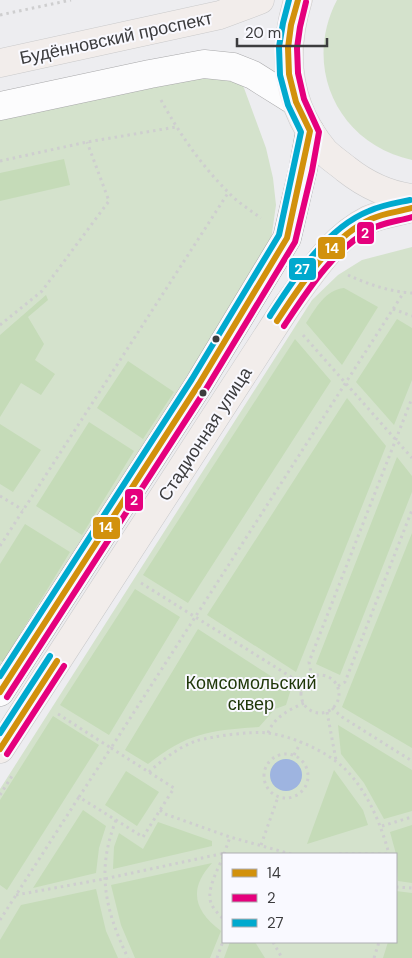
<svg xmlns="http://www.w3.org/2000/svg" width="412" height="958" font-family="'DM Sans',sans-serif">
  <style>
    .green { fill: #d4e2cc; fill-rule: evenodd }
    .forest { fill: #c5dbb8 }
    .water { fill: #9eb4e0 }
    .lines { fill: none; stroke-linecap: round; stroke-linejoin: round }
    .minor-casing { stroke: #a8a8aa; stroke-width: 29 }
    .major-casing { stroke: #cacacb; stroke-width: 29 }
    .path { stroke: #cececf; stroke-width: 3; stroke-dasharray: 2.5 4; stroke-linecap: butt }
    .minor { stroke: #fcfcfd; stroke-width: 28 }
    .major { stroke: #f2edeb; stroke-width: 28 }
    .bus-1-casing { stroke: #f9f9ff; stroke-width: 10 }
    .bus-2-casing { stroke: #f9f9ff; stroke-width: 10 }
    .bus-3-casing { stroke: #f9f9ff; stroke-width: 10 }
    .bus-1 { stroke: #d2910c; stroke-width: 6 }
    .bus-2 { stroke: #e5007d; stroke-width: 6 }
    .bus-3 { stroke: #00a9ce; stroke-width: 6 }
    .bus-dot { fill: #3c3c3e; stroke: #f9f9ff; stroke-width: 2 }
    .labels { text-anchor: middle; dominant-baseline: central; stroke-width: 4; stroke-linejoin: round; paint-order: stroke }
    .street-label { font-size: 18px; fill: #3c3c3e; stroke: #f9f9ff }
    .park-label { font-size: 18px; fill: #1f3708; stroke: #f9f9ff }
    .line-badge { stroke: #f9f9ff; stroke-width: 2 }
    .badge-label { font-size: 14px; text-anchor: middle; font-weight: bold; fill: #fff }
  </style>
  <rect width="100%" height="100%" fill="#ededf0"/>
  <path class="green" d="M 337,0 L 412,0 L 412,160 C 338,144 302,67 337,0 Z
    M 213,74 L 235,76 L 244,88 L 266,148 L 273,178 L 276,205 L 271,240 L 253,274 L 0,665 L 0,120 Z
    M 412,247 L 412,958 L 0,958 L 0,789 L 312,300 L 338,275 L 362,260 ZM 223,854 L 396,854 L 396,942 L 223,942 Z"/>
  <path class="forest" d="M 64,159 L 70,185 L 0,201 L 0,173 Z
    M 344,288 L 378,307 L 342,365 L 306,323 C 316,308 325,290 344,288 Z
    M 46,295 L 48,300 L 28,317 L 44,344 L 35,360 L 55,374 L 41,395 L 21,383 L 0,417 L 0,335 Z
    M 397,319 L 412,328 L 412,380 L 394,425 L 356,382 Z
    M 295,339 L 331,381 L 188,603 L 143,575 Z
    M 128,361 L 174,392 L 143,439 L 97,408 Z
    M 347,398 L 386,446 L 296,672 L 207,615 Z
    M 89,422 L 134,451 L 82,535 L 36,506 Z
    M 0,424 L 41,450 L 13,492 L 0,484 Z
    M 397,457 L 412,476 L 412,492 L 340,675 L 316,664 Z
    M 25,524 L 70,552 L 3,662 L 0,660 L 0,564 Z
    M 412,533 L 412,748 L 342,707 Z
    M 135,589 L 180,617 L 109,735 L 60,705 Z
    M 198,629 L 291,689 L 286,705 L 275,709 L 259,727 C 210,730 187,733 148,764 L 125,750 Z
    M 53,716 L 99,745 L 7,890 L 0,885 L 0,800 Z
    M 338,725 L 412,770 L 412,811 L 384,819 L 364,783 L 341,754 Z
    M 334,770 L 363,810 L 368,825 L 307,844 Z
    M 126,771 L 159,792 L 137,826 L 105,805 Z
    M 83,810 L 106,826 L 99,848 L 96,873 L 33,888 Z
    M 158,822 L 212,841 L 212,846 L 113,869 L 114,847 L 119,833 L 143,849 Z
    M 412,825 L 412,883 L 398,881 L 396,854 L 390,832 Z
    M 212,863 C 188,889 194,911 221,931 L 210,958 L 135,958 L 121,925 L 111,885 Z
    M 96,889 L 106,931 L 118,958 L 0,958 L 0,940 L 21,905 Z
    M 396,891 L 412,893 L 412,958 L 383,958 L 388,942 L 396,942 Z
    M 230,942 L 255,942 L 265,958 L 224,958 Z"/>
  <path class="water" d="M270 775a16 16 0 1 1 32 0a16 16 0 1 1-32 0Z"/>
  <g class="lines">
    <defs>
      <path id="minor" d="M 0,106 L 150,74 L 204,64 L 233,67 L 253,75 L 296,102
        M 0,692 L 199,384 L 287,238 L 303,169 L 310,131"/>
      <path id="major" d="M 298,0 C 281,55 287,107 325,152 C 331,158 339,163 346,169 C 365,184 387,195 412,198
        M 0,63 L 220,15 L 260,0
        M 0,749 L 287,306 C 310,275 332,238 368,220 C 381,214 398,212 412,208"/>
    </defs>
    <use href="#minor" class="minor-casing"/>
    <use href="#major" class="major-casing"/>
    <path class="path" d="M 0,15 L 71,0
      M 161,100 C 179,133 201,165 228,192 C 237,202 250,210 261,218
      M 0,161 L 87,142 L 176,127
      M 348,275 C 367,284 391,292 412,293
      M 393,309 L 412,316
      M 0,325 L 42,291 L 109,201 L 87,142
      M 303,335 L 412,458
      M 0,496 L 23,510
      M 0,546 L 228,193
      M 141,583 L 304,685
      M301 694a19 19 0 1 1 38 0a19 19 0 1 1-38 0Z
      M 312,677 L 309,662 L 412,398
      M 338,686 L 345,682 L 412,510
      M 332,708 L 342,717 L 412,761
      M 327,712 L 336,760
      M 58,714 L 111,748 L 404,292
      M 268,733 C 274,717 289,710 304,703
      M 111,748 L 174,788 L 143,837 L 79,797 Z
      M264 776a22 22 0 1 1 44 0a22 22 0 1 1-44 0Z
      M 294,755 L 301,742
      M 149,772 C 162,760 179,747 196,741 C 213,736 251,731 268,733 C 292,736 326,751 344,768 C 367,790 381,824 389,854
      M 0,795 L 12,776
      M 160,810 L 165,814 L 230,837 L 291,854
      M 116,820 C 96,871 105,910 128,958
      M 382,826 L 412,817
      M 261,845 L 278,797
      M 224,854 L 230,837
      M 339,854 L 389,854
      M 223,857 C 218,869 206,890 211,903 C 213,909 219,914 223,919
      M 396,887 L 412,888
      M 16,895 L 104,879 L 225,853
      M 0,920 L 79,797
      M 273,942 L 282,958
      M 217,958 L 223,941
      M 374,958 L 379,942"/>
    <use href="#minor" class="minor"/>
    <use href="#major" class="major"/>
    <defs>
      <path id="bus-1" d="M 277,321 C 300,286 331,237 371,219 C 384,213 398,212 412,208
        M 0,692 L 199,384 L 287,238 L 310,131 L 296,102 L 289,74 L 288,48 L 291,25 L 298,0
        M 0,749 L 57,661"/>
      <path id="bus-2" d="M 284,326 C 308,290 333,250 371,229 C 384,222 399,221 412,217
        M 7,697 L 206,389 L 295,242 L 312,171 L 319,132 L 304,99 L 298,73 L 297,48 L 300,27 L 306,2
        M 7,754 L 64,666"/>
      <path id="bus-3" d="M 270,316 C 294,279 326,228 369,211 C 382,205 396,203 410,200
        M 0,676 L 192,379 L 279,235 L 301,132 L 288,105 L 280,75 L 279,47 L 283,23 L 289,0
        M 0,733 L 50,656"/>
    </defs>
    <use href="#bus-1" class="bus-1-casing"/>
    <use href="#bus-2" class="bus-2-casing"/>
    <use href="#bus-3" class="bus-3-casing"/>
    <use href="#bus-1" class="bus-1"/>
    <use href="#bus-2" class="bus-2"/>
    <use href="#bus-3" class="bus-3"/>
  </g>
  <g class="bus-dot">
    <circle cx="216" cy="339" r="4.5"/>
    <circle cx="203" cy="393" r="4.5"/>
  </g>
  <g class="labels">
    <g class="street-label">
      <text transform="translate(116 38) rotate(-12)">Будённовский проспект</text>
      <text transform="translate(205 434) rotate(-57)">Стадионная улица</text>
    </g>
    <g class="park-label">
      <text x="251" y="683">Комсомольский<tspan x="251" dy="21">сквер</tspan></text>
    </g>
  </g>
  <g class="line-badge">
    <rect x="356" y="221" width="19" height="24" rx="5" fill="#e5007d"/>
    <rect x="317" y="236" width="29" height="24" rx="5" fill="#d2910c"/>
    <rect x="288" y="257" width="29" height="24" rx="5" fill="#00a9ce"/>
    <rect x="124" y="488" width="20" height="24" rx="5" fill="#e5007d"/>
    <rect x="92" y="516" width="29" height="24" rx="5" fill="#d2910c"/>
  </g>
  <g class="badge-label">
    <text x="365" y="238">2</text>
    <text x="332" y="253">14</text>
    <text x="302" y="274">27</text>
    <text x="134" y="505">2</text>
    <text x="106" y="532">14</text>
  </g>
  <rect x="222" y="853" width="175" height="90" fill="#f9f9ff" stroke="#adadb2"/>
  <rect x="232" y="869" width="25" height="8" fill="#d2910c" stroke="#adadb2"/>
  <text x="267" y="878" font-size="15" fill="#3c3c3e">14</text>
  <rect x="232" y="894" width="25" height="8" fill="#e5007d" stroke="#adadb2"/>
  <text x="267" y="903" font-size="15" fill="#3c3c3e">2</text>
  <rect x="232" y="919" width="25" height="8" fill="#00a9ce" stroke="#adadb2"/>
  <text x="267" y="928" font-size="15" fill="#3c3c3e">27</text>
  <path d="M237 38v8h90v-8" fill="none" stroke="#3c3c3e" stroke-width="2.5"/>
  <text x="245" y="38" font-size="15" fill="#3c3c3e" stroke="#f9f9ff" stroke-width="4" paint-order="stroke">20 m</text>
</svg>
